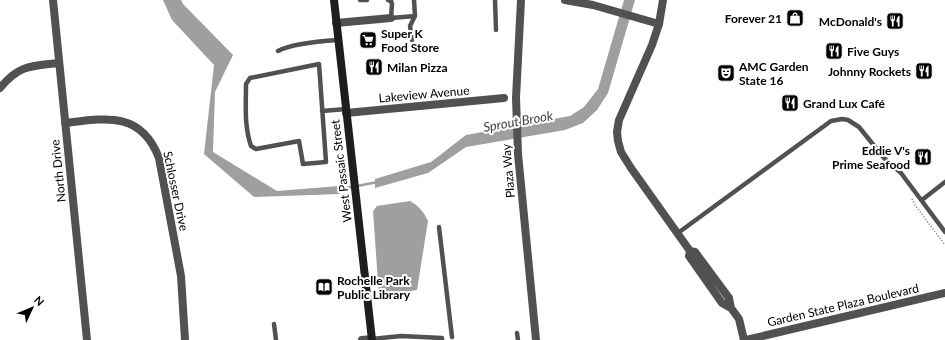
<svg xmlns="http://www.w3.org/2000/svg" width="945" height="340" font-family="Lato,sans-serif">
  <style>
    .water { fill: #9f9f9f }
    .lines { fill: none; stroke-linecap: round; stroke-linejoin: round }
    .stream { stroke: #9f9f9f; stroke-width: 2.5 }
    .path { stroke: #737373; stroke-width: 1.5; stroke-dasharray: 1 2; stroke-linecap: butt }
    .service { stroke: #515151; stroke-width: 4.5 }
    .minor { stroke: #515151; stroke-width: 8 }
    .tertiary { stroke: #515151; stroke-width: 8 }
    .secondary { stroke: #1e1e1e; stroke-width: 8 }
    .labels { text-anchor: middle; dominant-baseline: central; stroke-width: 4; stroke-linejoin: round; paint-order: stroke }
    .poi-label { font-size: 12px; font-weight: bold; fill: #000; stroke: #fff; text-anchor: start }
    .street-label { font-size: 12px; fill: #000; stroke: #fff }
    .water-label { font-size: 13px; font-style: italic; fill: #404040; stroke: #fff }
  </style>
  <rect width="100%" height="100%" fill="#fff"/>
  <path class="water" d="M 163,0 L 181,0 L 183,4 L 233,55 L 215,92 L 213,152 L 277,191 L 339,186 L 340,194 L 254,197 L 204,154 L 214,65 L 172,20 Z
    M 624,0 L 635,0 L 608,93 L 597,110 L 583,123 L 565,130 L 466,147 L 428,173 L 375,188 L 375,179 L 431,162 L 466,135 L 570,116 L 584,107 L 598,89 Z
    M 410,201 C 419,206 423,211 428,221 L 417,290 L 379,296 L 373,211 L 377,206 Z"/>
  <g class="lines">
    <path class="stream" d="M 357,186 L 378,182
      M 339,189 L 352,187"/>
    <path class="path" d="M 912,199 L 915,205 L 945,245"/>
    <path class="service" d="M 360,0 L 367,0
      M 388,0 L 391,1 L 392,4 L 391,18 L 415,16
      M 495,0 L 496,30
      M 412,40 L 410,26 L 415,16 L 414,0
      M 278,51 C 291,44 323,41 338,40
      M 319,64 L 326,162 L 303,164 L 299,141 L 256,149 L 251,146 C 244,126 246,105 246,84 L 250,78 Z
      M 322,111 L 346,109
      M 922,200 L 945,182
      M 439,227 L 452,337
      M 678,233 L 831,121 L 842,119 L 848,120 L 859,127 L 884,158 L 901,173 L 945,232
      M 274,324 L 276,340
      M 517,333 L 518,340
      M 372,339 L 401,336 L 442,338 L 442,340"/>
    <path class="minor" d="M 53,0 L 87,340
      M 521,0 L 516,98 L 518,154 L 536,340
      M 565,0 L 593,5 L 659,24
      M 336,23 L 391,18
      M 0,88 C 19,65 31,66 59,63
      M 346,113 L 504,98
      M 65,123 C 106,118 141,111 159,158 L 181,276 L 185,340
      M 362,340 L 372,339"/>
    <path class="tertiary" d="M 663,0 L 659,24 L 652,45 L 619,120 L 617,132 L 618,141 L 621,152 L 631,168 L 690,251 L 695,252 L 729,298 L 731,308 L 739,319 L 744,340
      M 690,251 L 689,256 L 722,303 L 731,308
      M 746,340 L 945,293"/>
    <path class="secondary" d="M 334,0 L 372,340"/>
  </g>
  <defs>
    <symbol id="shop-square" viewBox="-11 -11 22 22"><rect x="-9" y="-9" width="18" height="18" rx="4" fill="#000" stroke="#fff"/><path d="M-5-2.5h2.3a2.7 3.5 0 0 1 5.4 0H5L5.5 6h-11ZM-1.5-2.5h3a1.5 2.3 0 0 0-3 0Z" fill="#fff"/></symbol>
    <symbol id="restaurant-square" viewBox="-11 -11 22 22"><rect x="-9" y="-9" width="18" height="18" rx="4" fill="#000" stroke="#fff"/><path d="M-5-6h1v4h1v-4h1v4h1v-4h1v5L-1.5 .5V6h-2V.5L-5-1ZM5-6V6H3V1.5H1.5Q1.5-4 5-6Z" fill="#fff"/></symbol>
    <symbol id="supermarket-square" viewBox="-11 -11 22 22"><rect x="-9" y="-9" width="18" height="18" rx="4" fill="#000" stroke="#fff"/><path d="M-6-5.5h2.5l.6 2H6L4.5 2H-2.5L-4.4-4H-6ZM-1.5 3.2a1.3 1.3 0 1 0 .1 0ZM3 3.2a1.3 1.3 0 1 0 .1 0Z" fill="#fff"/></symbol>
    <symbol id="theatre-square" viewBox="-11 -11 22 22"><rect x="-9" y="-9" width="18" height="18" rx="4" fill="#000" stroke="#fff"/><path d="M-5-5.5Q0-4 5-5.5V0Q5 5 0 6Q-5 5-5 0ZM-3.3-2.5H-1v1.5H-3.3ZM1-2.5H3.3v1.5H1ZM-2.8 1Q0 5.5 2.8 1Z" fill="#fff"/></symbol>
    <symbol id="library-square" viewBox="-11 -11 22 22"><rect x="-9" y="-9" width="18" height="18" rx="4" fill="#000" stroke="#fff"/><path d="M-6-4Q-3-5.5-.7-3.5V5Q-3 3-6 4ZM6-4Q3-5.5 .7-3.5V5Q3 3 6 4Z" fill="#fff"/></symbol>
  </defs>
  <g fill-rule="evenodd">
    <use href="#shop-square" x="785" y="8" width="20" height="20"/>
    <use href="#restaurant-square" x="885" y="11" width="20" height="20"/>
    <use href="#supermarket-square" x="358" y="30" width="20" height="20"/>
    <use href="#restaurant-square" x="824" y="41" width="20" height="20"/>
    <use href="#restaurant-square" x="364" y="57" width="20" height="20"/>
    <use href="#restaurant-square" x="914" y="61" width="20" height="20"/>
    <use href="#theatre-square" x="716" y="63" width="20" height="20"/>
    <use href="#restaurant-square" x="780" y="93" width="20" height="20"/>
    <use href="#restaurant-square" x="913" y="147" width="20" height="20"/>
    <use href="#library-square" x="314" y="277" width="20" height="20"/>
  </g>
  <g class="labels">
    <g class="poi-label">
      <text x="782" y="18" text-anchor="end">Forever 21</text>
      <text x="882" y="21" text-anchor="end">McDonald's</text>
      <text x="381" y="33">Super K<tspan x="381" dy="14">Food Store</tspan></text>
      <text x="847" y="51">Five Guys</text>
      <text x="739" y="66">AMC Garden<tspan x="739" dy="14">State 16</tspan></text>
      <text x="387" y="67">Milan Pizza</text>
      <text x="911" y="71" text-anchor="end">Johnny Rockets</text>
      <text x="803" y="103">Grand Lux Café</text>
      <text x="910" y="150" text-anchor="end">Eddie V's<tspan x="910" dy="14">Prime Seafood</tspan></text>
      <text x="337" y="280">Rochelle Park<tspan x="337" dy="14">Public Library</tspan></text>
    </g>
    <g class="street-label">
      <text transform="translate(424 94) rotate(-5)">Lakeview Avenue</text>
      <text transform="translate(58 171) rotate(-96)">North Drive</text>
      <text transform="translate(341 171) rotate(-97)">West Passaic Street</text>
      <text transform="translate(508 171) rotate(-95)">Plaza Way</text>
      <text transform="translate(176 191) rotate(78)">Schlosser Drive</text>
      <text transform="translate(843 305) rotate(-13)">Garden State Plaza Boulevard</text>
    </g>
    <g class="water-label">
      <text transform="translate(518 121) rotate(-10)">Sprout Brook</text>
    </g>
  </g>
  <g transform="translate(32 308) rotate(46)" stroke="#ffffff" stroke-width="3" paint-order="stroke">
  <path d="M0-3L7 15L0 10L-7 15Z" fill="#000000"/>
  <text y="-6" font-size="11" font-weight="bold" text-anchor="middle" fill="#000000">N</text>
  </g>
</svg>
